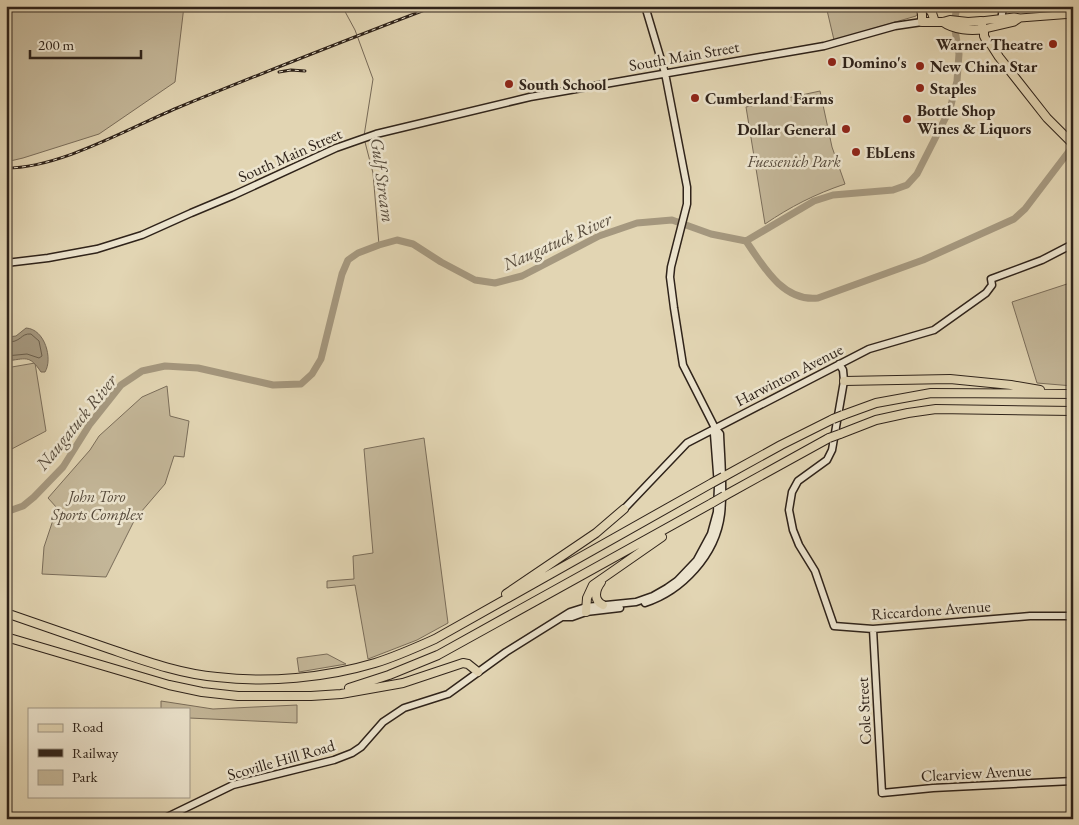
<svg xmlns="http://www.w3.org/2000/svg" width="1079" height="825" font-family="'EB Garamond',serif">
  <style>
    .green { fill: #c4b799; stroke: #7a6d5a }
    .water { fill: #a5987f; stroke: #766957 }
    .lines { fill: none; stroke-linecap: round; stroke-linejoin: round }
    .shore { stroke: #6a5e4c; stroke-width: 1 }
    .stream { stroke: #766957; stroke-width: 1 }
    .river { stroke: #a5987f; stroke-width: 7 }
    .secondary-casing { stroke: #2f231a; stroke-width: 9 }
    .primary-casing { stroke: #2f231a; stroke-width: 9 }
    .highway-casing { stroke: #2f231a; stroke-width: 10 }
    .secondary { stroke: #ece4ce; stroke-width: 6 }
    .primary { stroke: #e2d5b3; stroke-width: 7 }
    .highway { stroke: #e2d5b3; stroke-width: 8 }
    .rail-casing { stroke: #2f231a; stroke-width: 3 }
    .rail { stroke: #ece4ce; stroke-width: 1; stroke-dasharray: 4; stroke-linecap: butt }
    .highway-bridge-casing { stroke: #2f231a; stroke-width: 10; stroke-linecap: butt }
    .highway-bridge { stroke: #e2d5b3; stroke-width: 8 }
    .poi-dot { fill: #8f2418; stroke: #ece4ce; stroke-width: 2 }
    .labels { text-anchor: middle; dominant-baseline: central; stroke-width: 5; stroke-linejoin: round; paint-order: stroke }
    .poi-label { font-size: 16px; font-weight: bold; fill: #2f231a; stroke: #ece4ce; text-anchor: start }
    .street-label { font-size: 16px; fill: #2f231a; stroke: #ece4ce }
    .park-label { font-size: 16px; font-style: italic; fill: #54483a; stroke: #ece4ce }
    .water-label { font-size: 18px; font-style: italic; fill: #584c3d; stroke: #ece4ce }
  </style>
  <rect width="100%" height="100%" fill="#e2d5b3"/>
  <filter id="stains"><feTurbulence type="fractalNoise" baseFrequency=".004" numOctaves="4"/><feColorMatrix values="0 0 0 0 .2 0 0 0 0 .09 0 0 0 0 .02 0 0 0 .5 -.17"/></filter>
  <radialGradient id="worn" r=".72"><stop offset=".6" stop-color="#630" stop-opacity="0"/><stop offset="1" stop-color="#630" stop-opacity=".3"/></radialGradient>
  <path class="green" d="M 6,6 L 184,6 L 175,82 L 99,134 L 23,158 L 6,162 Z
    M 826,6 L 915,6 L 918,13 L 916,16 L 834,40 Z
    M 820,91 L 832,147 L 845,184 C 815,194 790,207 765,224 L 746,107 Z
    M 1073,282 L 1073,386 L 1037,383 L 1012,302 Z
    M 35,363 L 46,431 L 6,452 L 6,368 Z
    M 167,386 L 170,416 L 189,421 L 184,457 L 174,456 L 165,484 L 135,519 L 106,577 L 42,574 L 44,547 L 57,508 L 48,498 L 90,450 L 99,436 L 142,397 Z
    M 424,438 L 448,623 L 417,640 L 368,659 L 355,585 L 327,588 L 327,581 L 354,579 L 353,556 L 373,553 L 364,449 Z
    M 327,654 L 346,664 L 299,672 L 297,658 Z
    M 161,701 L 213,709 L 297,705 L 297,723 L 189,718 L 189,709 L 161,709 Z"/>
  <path class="water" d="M 26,328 C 45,329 53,359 45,372 L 41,372 C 29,354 26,359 6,361 L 6,336 L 8,337 L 16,336 Z"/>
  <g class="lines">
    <path class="shore" d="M 6,342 C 22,343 20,333 31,334 L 39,341 L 42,356 L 39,358 L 27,354 L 6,356"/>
    <path class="stream" d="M 342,6 L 355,30 L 373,79 L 364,136
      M 365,142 L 373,173 L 379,245"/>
    <path class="river" d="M 746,241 C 763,266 783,302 818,298 L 923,260 L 1014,219 L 1025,209 L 1073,146
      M 746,241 L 814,201 L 833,195 L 893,190 L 907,185 L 917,174 L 950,109 L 957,81 L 959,54 L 954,24 L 957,6
      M 6,512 L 23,506 L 34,497 L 63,467 L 90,424 L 121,385 L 142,371 L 165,366 L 198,368 L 273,385 L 301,384 L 312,374 L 321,359 L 342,274 L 348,260 L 358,253 L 379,245 L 397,240 L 413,244 L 441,262 L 475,280 L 495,283 L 522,276 L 599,236 L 637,223 L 672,220 L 711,234 L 746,241"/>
    <defs>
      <path id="secondary" d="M 1001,22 L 1003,6
        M 6,263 L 48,258 L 97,249 L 142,235 L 191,213 L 234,195 L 336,148 L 376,134 L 530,97 L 824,46 L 895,26 L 922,22
        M 839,364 L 843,370 L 844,381 L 832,450 L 827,460 L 798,481 L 792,492 L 789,510 L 793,530 L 799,545 L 815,571 L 834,626 L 873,629 L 1030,616 L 1073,616
        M 624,509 L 687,443 L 869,349 L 934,330 L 986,293 L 992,285 L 991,279 L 1042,260 L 1073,244
        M 645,603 C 682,591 716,555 721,514 C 724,488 721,460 720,434 L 715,428 L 683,365 L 674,308 L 670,277 L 671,267 L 687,204 L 687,187 L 665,73 L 645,6
        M 564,617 L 572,617 L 586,612 L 620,608
        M 873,629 L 882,793 L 933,788 L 1073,781
        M 163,819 L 233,785 L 334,760 L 352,753 L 361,747 L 383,722 L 404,708 L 448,694 L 506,652 L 570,612 L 586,607 L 636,602 L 653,596 L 667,588 L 677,581 L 697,560 L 711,534 L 717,512 L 718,486 L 714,434 L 715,428"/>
      <path id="primary" d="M 981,21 L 1014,17 L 1020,18
        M 984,29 L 1014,22 L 1020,18 L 1073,14"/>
      <path id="highway" d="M 920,6 L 922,14 L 922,22 L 943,22 L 950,20 L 968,22 L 981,21 L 984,32 L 984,36 L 987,42 L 990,43 L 999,57 L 1047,118 L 1073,144
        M 927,6 L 932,13 L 935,22
        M 943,22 C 954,30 971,31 984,29
        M 844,381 L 950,379 L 1011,385 L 1040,390
        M 843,415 L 876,403 L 931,393 L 1073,394
        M 840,434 L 876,420 L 908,413 L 936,409 L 1073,411
        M 723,477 L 781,445 L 833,419
        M 724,496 L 829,438
        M 601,582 C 595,590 593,600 603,605
        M 506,594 L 596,533 L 624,509
        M 586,612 L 587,598 L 593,585 L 662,537
        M 6,613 C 41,625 76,637 110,649 C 145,661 180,674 217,677 C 268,683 325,678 375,663 C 395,657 415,648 435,639 L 712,483
        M 6,637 L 169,685 L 202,692 L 238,696 L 311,696 L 341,694 L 403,683 L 463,663 L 468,664 L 478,672
        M 349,688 L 389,675 L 438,655 L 712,503"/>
    </defs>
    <use href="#secondary" class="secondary-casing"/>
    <use href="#primary" class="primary-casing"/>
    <use href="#highway" class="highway-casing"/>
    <use href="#secondary" class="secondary"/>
    <use href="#primary" class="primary"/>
    <use href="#highway" class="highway"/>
    <defs>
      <path id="rail" d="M 279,72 L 291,70 L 305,71
        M 6,168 C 60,168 127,129 177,108 C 262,73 349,39 435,6"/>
    </defs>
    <use href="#rail" class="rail-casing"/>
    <use href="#rail" class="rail"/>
    <defs>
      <path id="highway-bridge" d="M 833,419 L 843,415
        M 829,438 L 840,434
        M 712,483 L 723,477
        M 712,503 L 724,496"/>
    </defs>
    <use href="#highway-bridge" class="highway-bridge-casing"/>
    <use href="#highway-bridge" class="highway-bridge"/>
  </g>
  <g class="poi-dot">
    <circle cx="1053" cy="44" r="5"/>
    <circle cx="832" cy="62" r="5"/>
    <circle cx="920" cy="66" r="5"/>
    <circle cx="509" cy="84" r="5"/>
    <circle cx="920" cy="88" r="5"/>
    <circle cx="695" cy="98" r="5"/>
    <circle cx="907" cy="119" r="5"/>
    <circle cx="846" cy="129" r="5"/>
    <circle cx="856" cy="152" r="5"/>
  </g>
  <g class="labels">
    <g class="poi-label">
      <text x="1043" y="44" text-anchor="end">Warner Theatre</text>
      <text x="842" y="62">Domino's</text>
      <text x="930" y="66">New China Star</text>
      <text x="519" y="84">South School</text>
      <text x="930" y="88">Staples</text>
      <text x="705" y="98">Cumberland Farms</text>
      <text x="917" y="110">Bottle Shop<tspan x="917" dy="18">Wines &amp; Liquors</tspan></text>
      <text x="836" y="129" text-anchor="end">Dollar General</text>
      <text x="866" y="152">EbLens</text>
    </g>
    <g class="street-label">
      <text transform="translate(684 56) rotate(-10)">South Main Street</text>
      <text transform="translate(290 155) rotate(-24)">South Main Street</text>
      <text transform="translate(789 375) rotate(-27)">Harwinton Avenue</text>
      <text transform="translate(931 610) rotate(-4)">Riccardone Avenue</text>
      <text transform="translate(864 711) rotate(-93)">Cole Street</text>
      <text transform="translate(281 760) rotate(-16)">Scoville Hill Road</text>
      <text transform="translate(976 773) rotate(-3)">Clearview Avenue</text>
    </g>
    <g class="park-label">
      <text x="794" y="161">Fuessenich Park</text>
      <text x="97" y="496">John Toro<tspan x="97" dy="18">Sports Complex</tspan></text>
    </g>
    <g class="water-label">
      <text transform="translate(383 180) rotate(82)">Gulf Stream</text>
      <text transform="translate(557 241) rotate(-24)">Naugatuck River</text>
      <text transform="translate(76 422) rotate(-51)">Naugatuck River</text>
    </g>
  </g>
  <rect width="1079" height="825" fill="none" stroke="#e2d5b3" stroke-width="25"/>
  <rect x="8" y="8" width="1064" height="810" fill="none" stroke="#2f231a" stroke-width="2.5"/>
  <rect x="12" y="12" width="1054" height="800" fill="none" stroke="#2f231a"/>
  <rect x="28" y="708" width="162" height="90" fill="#ece4ce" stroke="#a09786"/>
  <rect x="38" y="724" width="25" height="8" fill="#e2d5b3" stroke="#a09786"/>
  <text x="72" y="732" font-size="15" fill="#2f231a">Road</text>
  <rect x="38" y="749" width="25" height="8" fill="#2f231a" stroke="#a09786"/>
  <text x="72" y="758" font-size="15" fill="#2f231a">Railway</text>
  <rect x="38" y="770" width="25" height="15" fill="#c4b799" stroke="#a09786"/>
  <text x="72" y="782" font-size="15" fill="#2f231a">Park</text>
  <path d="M30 50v8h111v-8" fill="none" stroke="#2f231a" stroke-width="2.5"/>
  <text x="38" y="50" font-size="15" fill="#2f231a" stroke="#ece4ce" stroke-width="4" paint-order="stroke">200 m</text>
  <rect width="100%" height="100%" filter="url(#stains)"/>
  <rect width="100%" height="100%" fill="url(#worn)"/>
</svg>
